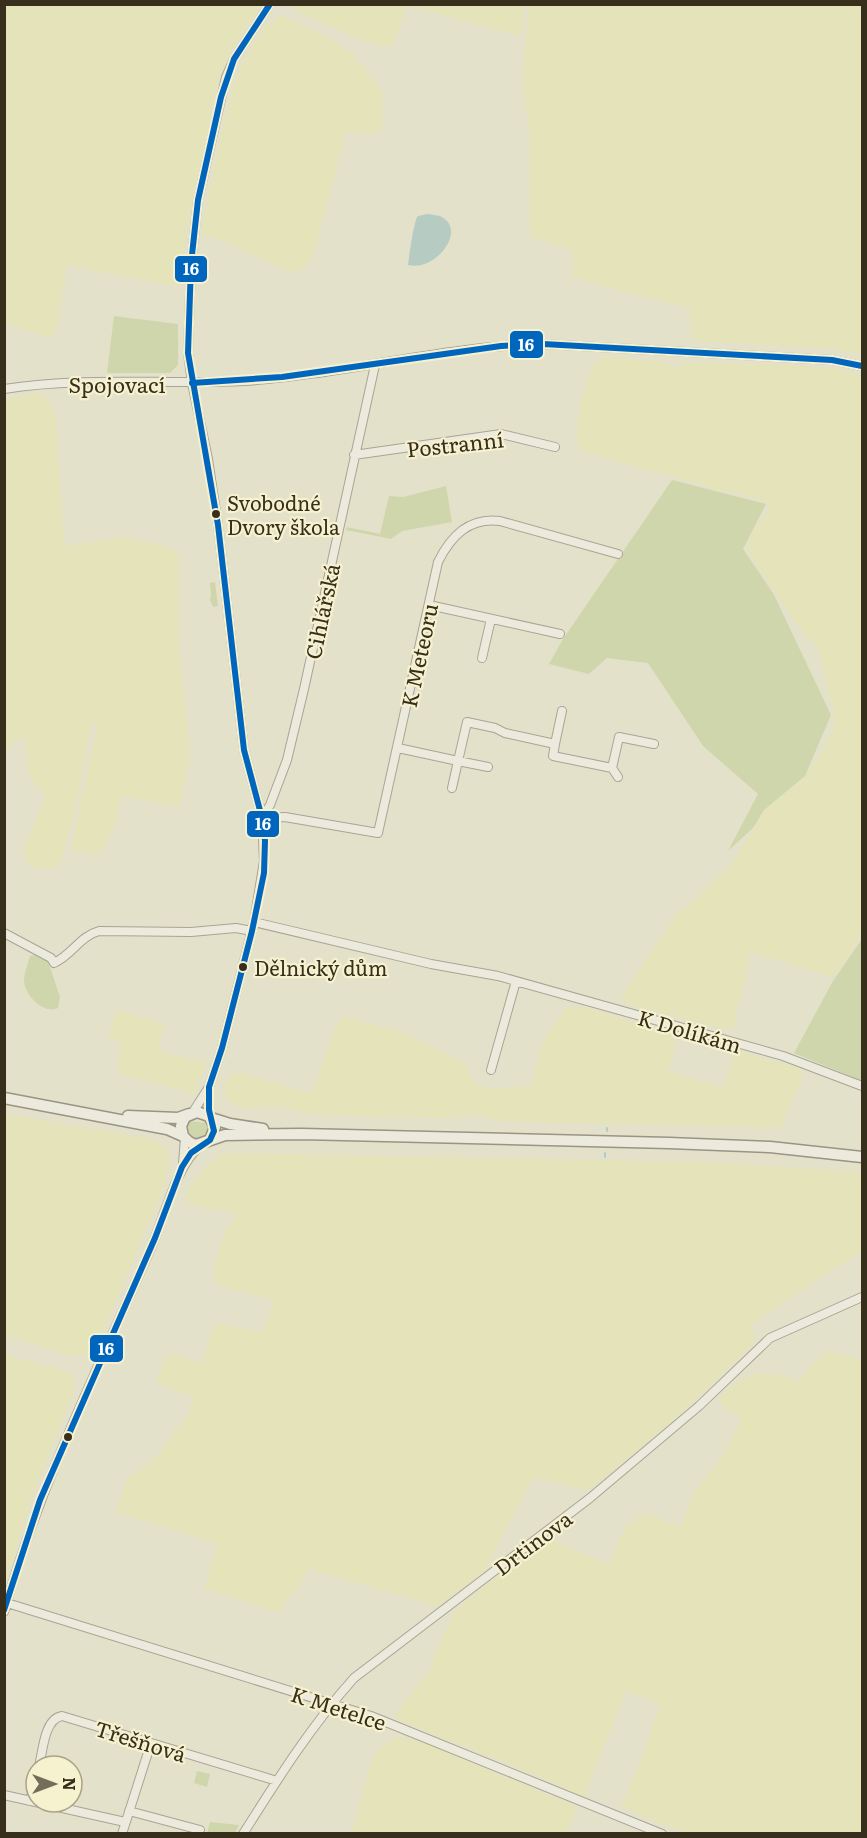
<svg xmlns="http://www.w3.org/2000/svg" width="867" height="1838" font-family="Literata,serif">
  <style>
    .farmland { fill: #e5e3ba }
    .green { fill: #cfd6ac }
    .water { fill: #b6cbc1 }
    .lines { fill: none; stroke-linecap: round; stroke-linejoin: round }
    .stream { stroke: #b6cbc1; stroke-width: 2 }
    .street-casing { stroke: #a9a494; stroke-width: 10 }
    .secondary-casing { stroke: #999484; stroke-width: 13 }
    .street { stroke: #eceadd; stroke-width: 8 }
    .secondary { stroke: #eceadd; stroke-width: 10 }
    .bus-1-casing { stroke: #f6f1cf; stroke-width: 10 }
    .bus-1 { stroke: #0065bd; stroke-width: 6 }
    .bus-dot { fill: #372e1c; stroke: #f6f1cf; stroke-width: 2 }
    .labels { text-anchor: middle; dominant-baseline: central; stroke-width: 4.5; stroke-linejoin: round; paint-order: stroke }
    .bus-label { font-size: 20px; fill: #372e1c; stroke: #f6f1cf; text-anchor: start }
    .street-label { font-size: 21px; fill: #372e1c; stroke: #f6f1cf }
    .line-badge { stroke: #f6f1cf; stroke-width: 2 }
    .badge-label { font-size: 16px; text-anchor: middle; font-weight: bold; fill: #fff }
  </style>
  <rect width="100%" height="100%" fill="#e4e1ca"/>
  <path class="farmland" d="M 5,4 L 261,5 L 234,46 L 219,75 L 192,201 L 182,258 L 181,277 L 171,286 L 67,265 L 56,331 L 53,335 L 45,336 L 5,323 Z
    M 289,5 L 525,5 L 520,36 L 407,6 L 392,46 L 383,46 L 366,42 L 302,14 Z
    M 529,5 L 862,5 L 862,355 L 833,349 L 696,341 L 691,337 L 689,308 L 621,291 L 571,276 L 574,256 L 571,250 L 530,237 L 529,128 L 523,94 L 523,73 Z
    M 281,15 L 330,39 L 350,52 L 382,90 L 384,101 L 382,112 L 383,127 L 379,132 L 371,134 L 346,132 L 313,257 L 304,269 L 290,272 L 226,242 L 202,235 L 208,195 L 228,105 L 235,82 L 246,57 L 261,31 Z
    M 603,357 L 662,361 L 674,369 L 683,363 L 723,363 L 793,365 L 837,369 L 862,375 L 862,933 L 838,972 L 830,977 L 751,952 L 733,1029 L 723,1029 L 634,1006 L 626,1002 L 623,994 L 675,917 L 728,868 L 737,857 L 764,810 L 799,783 L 821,753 L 834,727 L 834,713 L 818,648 L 806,636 L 779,599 L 749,552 L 748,543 L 752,534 L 769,511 L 769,507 L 766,502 L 740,493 L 716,491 L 704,485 L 586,453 L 579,449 L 576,431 L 581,400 L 587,379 L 596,361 L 599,361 Z
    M 33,393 L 41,394 L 47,398 L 55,414 L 65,546 L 122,537 L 161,545 L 174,550 L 179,558 L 179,645 L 190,754 L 180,807 L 121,796 L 115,825 L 104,848 L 98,855 L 71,849 L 97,726 L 95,722 L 91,724 L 77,801 L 61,863 L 51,869 L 35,868 L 27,862 L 25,856 L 25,844 L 40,811 L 41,803 L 45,801 L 45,795 L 34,782 L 28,769 L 25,738 L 20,738 L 15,741 L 4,754 L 5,399 Z
    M 575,1007 L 588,1008 L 671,1035 L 676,1043 L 669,1069 L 671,1073 L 724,1087 L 732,1058 L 735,1052 L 741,1052 L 802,1069 L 802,1077 L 781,1128 L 498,1121 L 476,1114 L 446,1118 L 343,1116 L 315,1114 L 276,1106 L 243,1109 L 227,1099 L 225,1094 L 225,1085 L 228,1080 L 232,1075 L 240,1073 L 312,1093 L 335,1028 L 342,1018 L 349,1018 L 402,1032 L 460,1060 L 467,1066 L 475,1085 L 492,1088 L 520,1087 L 532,1085 L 540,1050 L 546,1036 L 567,1008 Z
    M 116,1010 L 164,1023 L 158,1051 L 206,1062 L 195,1094 L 117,1073 L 122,1042 L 108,1038 Z
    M 5,1114 L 156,1140 L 167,1149 L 170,1164 L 159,1199 L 102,1333 L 90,1355 L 71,1356 L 5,1335 Z
    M 234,1153 L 705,1162 L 862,1172 L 862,1252 L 823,1276 L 749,1326 L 756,1337 L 753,1344 L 688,1407 L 592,1488 L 584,1490 L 533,1477 L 484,1571 L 448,1599 L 438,1605 L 431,1604 L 308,1569 L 298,1589 L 290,1595 L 281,1611 L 272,1610 L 204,1589 L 218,1544 L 115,1512 L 128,1478 L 143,1469 L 154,1459 L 189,1413 L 193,1397 L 176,1392 L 160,1384 L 157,1380 L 163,1360 L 168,1355 L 178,1356 L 202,1363 L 213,1327 L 218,1324 L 262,1332 L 269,1315 L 273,1300 L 220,1286 L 212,1277 L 225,1230 L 236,1218 L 235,1211 L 216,1210 L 189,1203 L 185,1194 L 202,1170 L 220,1154 Z
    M 828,1351 L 862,1360 L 862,1833 L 685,1833 L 621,1807 L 641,1760 L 660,1704 L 626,1691 L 584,1797 L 534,1774 L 398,1720 L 395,1716 L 421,1680 L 429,1673 L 434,1656 L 454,1612 L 542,1539 L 547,1538 L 609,1565 L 625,1527 L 639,1516 L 650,1514 L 680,1528 L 694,1493 L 722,1457 L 742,1419 L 721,1405 L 719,1400 L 723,1392 L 754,1374 L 778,1374 L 794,1380 L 801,1380 L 808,1369 Z
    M 5,1355 L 67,1371 L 72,1375 L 75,1380 L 72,1397 L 31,1498 L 5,1583 Z
    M 397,1737 L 403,1737 L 427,1744 L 572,1805 L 576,1812 L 567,1833 L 350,1833 L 355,1823 L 369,1766 L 374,1756 L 388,1741 Z"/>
  <path class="green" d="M 114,316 L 178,324 L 178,365 L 170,373 L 107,373 Z
    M 672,480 L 766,504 L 743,549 L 773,593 L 831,715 L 805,776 L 764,810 L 753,828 L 728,851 L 758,794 L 703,746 L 648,663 L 607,658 L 589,674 L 549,664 L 563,639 Z
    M 446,486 L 452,522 L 402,531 L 391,539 L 346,530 L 347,527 L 380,534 L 389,496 L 403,497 Z
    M 215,582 L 218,606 L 213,607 L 210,600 L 211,596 L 210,583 Z
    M 862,939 L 862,1081 L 794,1053 L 833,981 Z
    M 37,954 L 48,961 L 60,997 L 58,1008 C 43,1015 25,995 24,981 C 24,973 28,964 30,956 Z
    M 189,1121 L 207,1123 L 209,1129 L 207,1135 L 198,1140 L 192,1138 L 187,1130 Z
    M 197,1771 L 210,1774 L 207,1787 L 194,1783 Z
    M 210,1822 L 239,1825 L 235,1833 L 207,1833 Z"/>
  <path class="water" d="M 428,214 C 432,215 439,215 442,217 C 467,231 435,272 408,265 C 409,258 414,219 418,216 C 419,216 427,214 428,214 Z"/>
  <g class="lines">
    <path class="stream" d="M 607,1131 L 607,1128
      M 605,1157 L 605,1153"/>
    <defs>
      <path id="street" d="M 4,389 C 84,376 165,385 245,381 C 345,374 443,346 543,344 L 832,360 L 862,366
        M 354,455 L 501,434 L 555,447
        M 429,605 L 560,634
        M 482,658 L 491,619
        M 555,744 L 553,756 L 612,768 L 619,737 L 654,744
        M 398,748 L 458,761 L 467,722 L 495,728 L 505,733 L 555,744 L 562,711
        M 612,768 L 618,777
        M 452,788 L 458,761 L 488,767
        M 262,818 L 285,817 L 378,833 L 438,562 C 451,536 469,517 500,521 L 618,554
        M 262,818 L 270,805 L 287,760 L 304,689 L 375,365
        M 254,922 L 431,964 L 498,976 L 783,1056 L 862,1086
        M 4,933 L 51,958 L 54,963 C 71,956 80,936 99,931 L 191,932 L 236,928 L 252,931
        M 491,1070 L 516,981
        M 208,1092 L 209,1116
        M 193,1112 L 209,1087 L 222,1048 L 254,922 L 264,861 L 262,818 L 244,750 L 218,525 L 208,459 L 192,383 L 188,353 L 191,264 L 198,200 L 226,77 L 234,59 L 270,4
        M 183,1163 L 185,1138
        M 7,1603 L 371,1716 L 662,1834
        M 4,1612 C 39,1486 98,1369 150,1250 C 164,1219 176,1165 201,1145
        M 39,1766 C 43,1751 44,1719 62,1716 L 277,1781
        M 4,1795 L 125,1822
        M 30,1801 L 36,1777
        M 129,1811 L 200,1830
        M 122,1834 L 151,1743
        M 243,1834 C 277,1780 311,1726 354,1678 L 590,1498 L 699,1406 L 770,1338 L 862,1297"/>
      <path id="secondary" d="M 4,1098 L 167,1129 L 183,1136
        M 128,1116 L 178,1118 L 189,1114
        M 211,1118 L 230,1124 L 263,1129
        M 210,1140 L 215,1127 L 209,1116 L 197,1112 L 185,1117 L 181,1126 L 183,1136 L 189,1142 L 196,1145 L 225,1135 L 302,1134 L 669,1143 L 770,1147 L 862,1157"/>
    </defs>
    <use href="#street" class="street-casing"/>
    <use href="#secondary" class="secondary-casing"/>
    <use href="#street" class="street"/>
    <use href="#secondary" class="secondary"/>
    <defs>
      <path id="bus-1" d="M 192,383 L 282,377 L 501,346 L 543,344 L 832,360 L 862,366
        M 4,1610 L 40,1500 L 155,1238 L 182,1167 L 191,1153 L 210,1140 L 214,1131 L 209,1110 L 209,1087 L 222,1048 L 252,931 L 264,873 L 265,841 L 262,818 L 244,750 L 218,525 L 188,353 L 191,264 L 198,200 L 221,97 L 234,59 L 270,4"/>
    </defs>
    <use href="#bus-1" class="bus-1-casing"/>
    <use href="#bus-1" class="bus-1"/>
  </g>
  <g class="bus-dot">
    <circle cx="216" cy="514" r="5"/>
    <circle cx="243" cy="967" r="5"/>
    <circle cx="68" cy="1437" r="5"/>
  </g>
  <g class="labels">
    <g class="bus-label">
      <text x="227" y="502">Svobodné<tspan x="227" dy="24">Dvory škola</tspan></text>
      <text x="254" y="967">Dělnický dům</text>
    </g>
    <g class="street-label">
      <text x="117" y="383">Spojovací</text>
      <text transform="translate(455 443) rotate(-6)">Postranní</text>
      <text transform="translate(321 611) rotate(-78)">Cihlářská</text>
      <text transform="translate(418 655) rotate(-78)">K Meteoru</text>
      <text transform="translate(690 1030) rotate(16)">K Dolíkám</text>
      <text transform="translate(532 1542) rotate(-37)">Drtinova</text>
      <text transform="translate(339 1707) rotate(18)">K Metelce</text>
      <text transform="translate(141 1740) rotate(17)">Třešňová</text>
    </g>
  </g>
  <g class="line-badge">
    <rect x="174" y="255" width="34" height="28" rx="6" fill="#0065bd"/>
    <rect x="509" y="330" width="35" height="29" rx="6" fill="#0065bd"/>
    <rect x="246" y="810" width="34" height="28" rx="6" fill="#0065bd"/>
    <rect x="89" y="1334" width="35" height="29" rx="6" fill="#0065bd"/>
  </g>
  <g class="badge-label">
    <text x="191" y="275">16</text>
    <text x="526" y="351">16</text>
    <text x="263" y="830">16</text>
    <text x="106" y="1355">16</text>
  </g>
  <rect width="867" height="1838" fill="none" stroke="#372e1c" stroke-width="12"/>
  <g transform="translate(54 1784) rotate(90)"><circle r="28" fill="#f6f1cf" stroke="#aaa387" stroke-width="1.5"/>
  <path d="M0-4.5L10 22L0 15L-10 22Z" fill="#746d59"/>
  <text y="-9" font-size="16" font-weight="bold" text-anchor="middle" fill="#372e1c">N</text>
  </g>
</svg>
